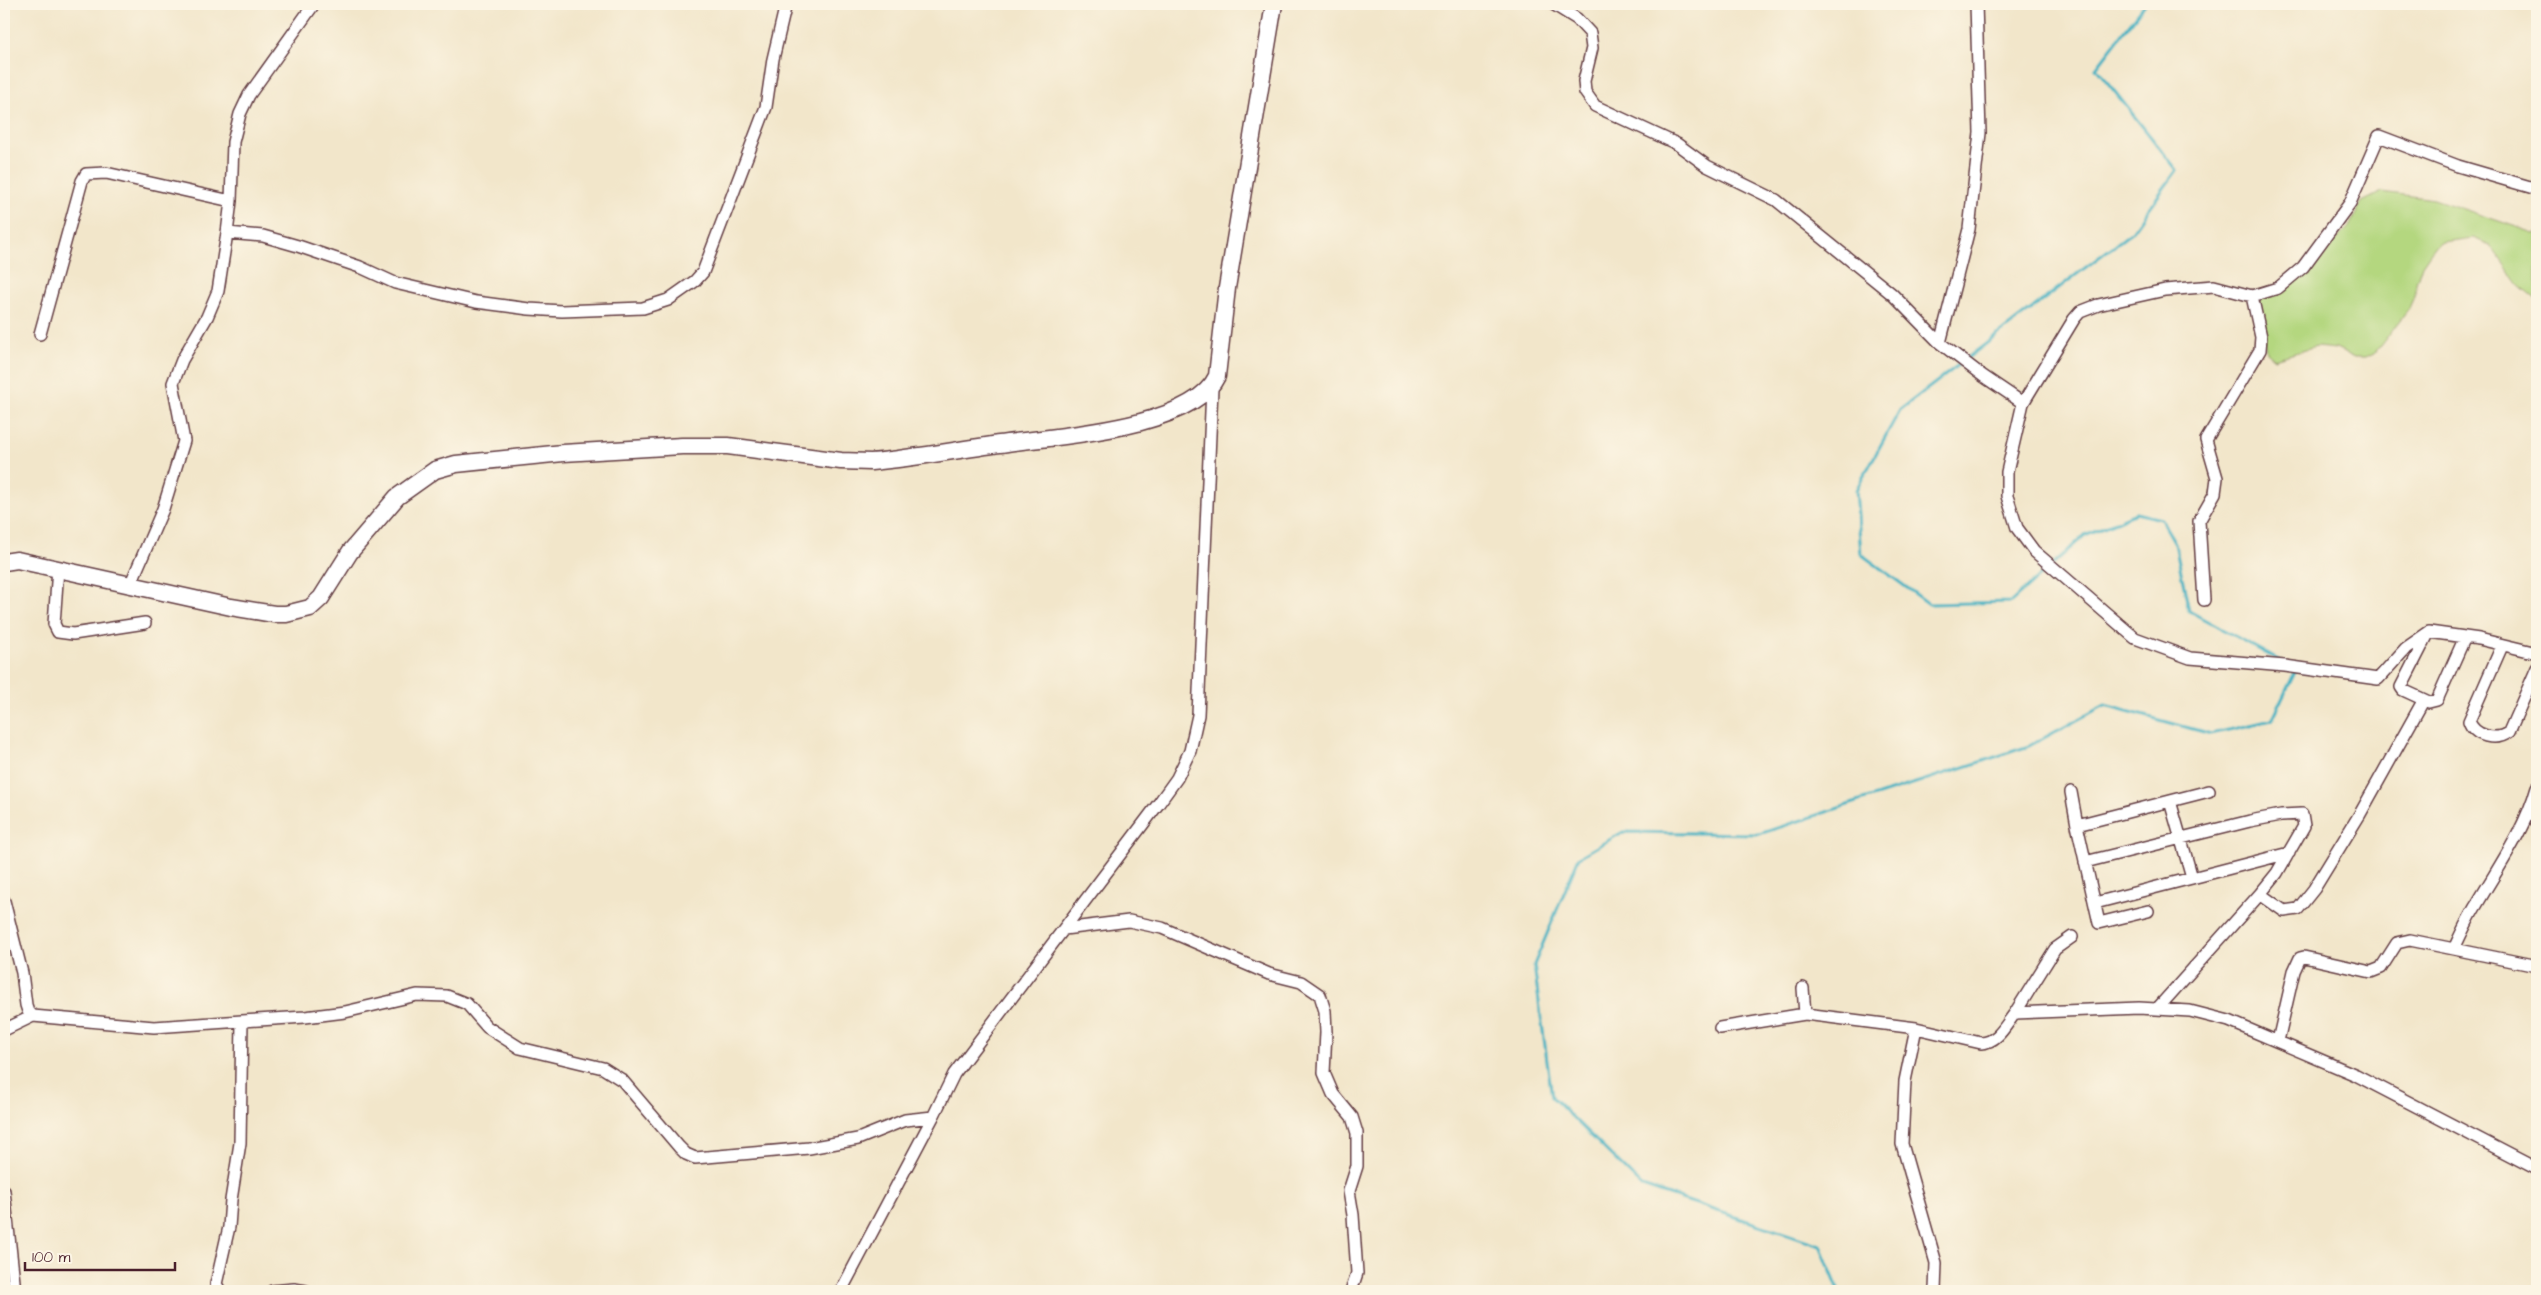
<svg xmlns="http://www.w3.org/2000/svg" width="2541" height="1295" font-family="'Architects Daughter',sans-serif">
  <style>
    .green { fill: #b4d77f; stroke: #7f7b55 }
    .lines { fill: none; stroke-linecap: round; stroke-linejoin: round }
    .stream { stroke: #46b2c3; stroke-width: 3 }
    .street-casing { stroke: #633d43; stroke-width: 14 }
    .secondary-casing { stroke: #633d43; stroke-width: 19 }
    .street { stroke: #fff; stroke-width: 11 }
    .secondary { stroke: #fff; stroke-width: 16 }
  </style>
  <rect width="100%" height="100%" fill="#fcf5e5"/>
  <filter id="ink" filterUnits="userSpaceOnUse"><feTurbulence type="fractalNoise" baseFrequency=".02" numOctaves="2"/><feDisplacementMap in="SourceGraphic" scale="10" xChannelSelector="R" yChannelSelector="G"/><feConvolveMatrix kernelMatrix="1 2 1 2 8 2 1 2 1" color-interpolation-filters="sRGB"/></filter>
  <filter id="wash" filterUnits="userSpaceOnUse"><feTurbulence type="fractalNoise" baseFrequency=".0096" numOctaves="4" result="noise"/><feDisplacementMap in="SourceGraphic" scale="20" xChannelSelector="R" yChannelSelector="G"/><feGaussianBlur stdDeviation="1.12" result="paint"/><feColorMatrix in="noise" values="0 0 0 0 0 0 0 0 0 0 0 0 0 0 0 0 0 1.4 0 .05"/><feComposite in="paint" operator="in"/></filter>
  <g filter="url(#wash)">
    <rect width="100%" height="100%" fill="#f2e6ca"/>
    <path class="green" d="M 2382,192 L 2434,199 L 2534,233 L 2537,231 L 2537,300 L 2519,285 L 2490,245 L 2473,238 L 2442,242 L 2433,249 L 2422,265 L 2416,283 L 2416,292 L 2409,308 L 2374,354 L 2365,358 L 2354,358 L 2336,349 L 2316,347 L 2274,359 L 2266,352 L 2259,300 L 2288,287 L 2349,227 L 2362,202 Z"/>
    <g class="lines">
      <path class="stream" d="M 1966,359 L 2132,232 L 2177,170 L 2096,68 L 2145,4
        M 1961,363 L 1900,410 L 1856,490 L 1861,554 L 1929,604 L 2011,602 L 2085,535 L 2136,513 L 2161,519 L 2175,543 L 2189,611 L 2280,661
        M 1839,1291 L 1820,1245 L 1642,1186 L 1552,1097 L 1534,965 L 1579,857 L 1623,832 L 1759,834 L 2029,746 L 2105,705 L 2211,734 L 2272,720 L 2296,670"/>
    </g>
  </g>
  <g filter="url(#ink)">
    <g class="lines">
      <defs>
        <path id="street" d="M 1553,4 L 1577,19 L 1590,33 L 1592,48 L 1584,81 L 1585,92 L 1595,106 L 1677,144 L 1707,166 L 1776,200 L 1892,294 L 1940,343 L 1983,376 L 2023,403 L 2007,472 L 2007,496 L 2017,528 L 2034,551 L 2135,638 L 2190,658 L 2285,666 L 2378,679 L 2406,648 L 2429,632 L 2479,639 L 2537,653
          M 227,233 L 231,201 L 233,142 L 240,114 L 249,95 L 314,4
          M 40,334 L 82,181 L 86,174 L 106,173 L 231,201
          M 1940,343 L 1969,229 L 1980,133 L 1976,4
          M 2023,403 L 2074,319 L 2080,312 L 2098,305 L 2165,290 L 2214,286 L 2252,296 L 2278,288 L 2303,267 L 2350,203 L 2379,136 L 2458,166 L 2537,189
          M 58,568 L 54,624 L 58,632 L 73,634 L 145,623
          M 131,583 L 163,509 L 184,441 L 173,383 L 182,360 L 207,317 L 218,291 L 227,233 L 263,236 L 298,246 L 360,267 L 395,283 L 476,302 L 529,309 L 562,311 L 643,308 L 668,300 L 695,281 L 703,272 L 766,107 L 773,59 L 786,4
          M 2204,600 L 2199,521 L 2215,493 L 2217,478 L 2206,440 L 2260,350 L 2261,337 L 2252,296
          M 2428,634 L 2401,687 L 2403,690 L 2429,702 L 2437,700 L 2465,637
          M 2502,646 L 2469,721 C 2474,736 2496,742 2509,732 L 2537,668
          M 2071,792 L 2077,825
          M 2170,801 L 2192,878
          M 2085,862 L 2250,821 L 2281,815 L 2302,814 L 2304,826 L 2277,873 L 2260,894
          M 4,901 L 22,973 L 26,1005 L 28,1011 L 33,1016 L 154,1027 L 242,1021
          M 2095,903 L 2289,853
          M 2148,911 L 2099,923 L 2077,825 L 2209,791
          M 1064,929 L 1129,921 L 1162,928 L 1269,974 L 1301,982 L 1320,995 L 1325,1011 L 1326,1032 L 1324,1073 L 1333,1094 L 1352,1117 L 1357,1133 L 1357,1166 L 1349,1191 L 1353,1215 L 1357,1273 L 1351,1291
          M 2454,949 C 2461,934 2468,918 2477,904 C 2499,866 2525,830 2537,787
          M 1803,988 L 1805,1014
          M 2157,1009 L 2260,894 L 2284,911 L 2298,909 L 2314,889 L 2360,814 L 2422,703
          M 2015,1013 L 2055,949 L 2072,937
          M 1720,1028 L 1805,1014 L 1916,1028
          M 4,1030 L 33,1016
          M 2278,1041 L 2294,971 L 2300,958 L 2304,957 L 2371,972 L 2381,968 L 2397,943 L 2410,940 L 2537,966
          M 933,1117 L 954,1074 L 1159,803 L 1177,778 L 1190,751 L 1198,715 L 1212,388
          M 4,1191 L 15,1291
          M 220,1291 L 216,1284 L 229,1227 L 231,1200 L 240,1143 L 242,1021 L 305,1017 L 345,1012 L 417,995 L 447,996 L 467,1004 L 487,1027 L 520,1048 L 603,1068 L 622,1080 L 679,1147 L 686,1154 L 695,1158 L 809,1148 L 858,1139 L 905,1120 L 933,1117 L 841,1291
          M 272,1291 L 294,1289 L 306,1291
          M 1935,1291 L 1936,1263 L 1902,1144 L 1905,1081 L 1916,1028 L 1981,1043 C 1998,1042 2005,1026 2015,1013 L 2139,1008 L 2190,1011 L 2229,1021 L 2356,1075 L 2537,1169"/>
        <path id="secondary" d="M 4,562 L 17,560 L 231,607 L 274,614 L 286,614 L 310,608 L 321,598 L 350,552 L 397,497 L 435,470 L 456,464 L 563,453 L 682,446 L 728,446 L 841,461 L 871,462 C 916,458 961,449 1007,443 C 1059,436 1193,428 1217,376 L 1227,288 L 1274,4"/>
      </defs>
      <use href="#street" class="street-casing"/>
      <use href="#secondary" class="secondary-casing"/>
      <use href="#street" class="street"/>
      <use href="#secondary" class="secondary"/>
    </g>
  </g>
  <rect width="2541" height="1295" fill="none" stroke="#fcf5e5" stroke-width="20"/>
  <path d="M25 1262v8h150v-8" fill="none" stroke="#4a1f2b" stroke-width="2.5"/>
  <text x="32" y="1262" font-size="15" fill="#4a1f2b" stroke="#fcf5e5" stroke-width="4" paint-order="stroke">100 m</text>
</svg>
